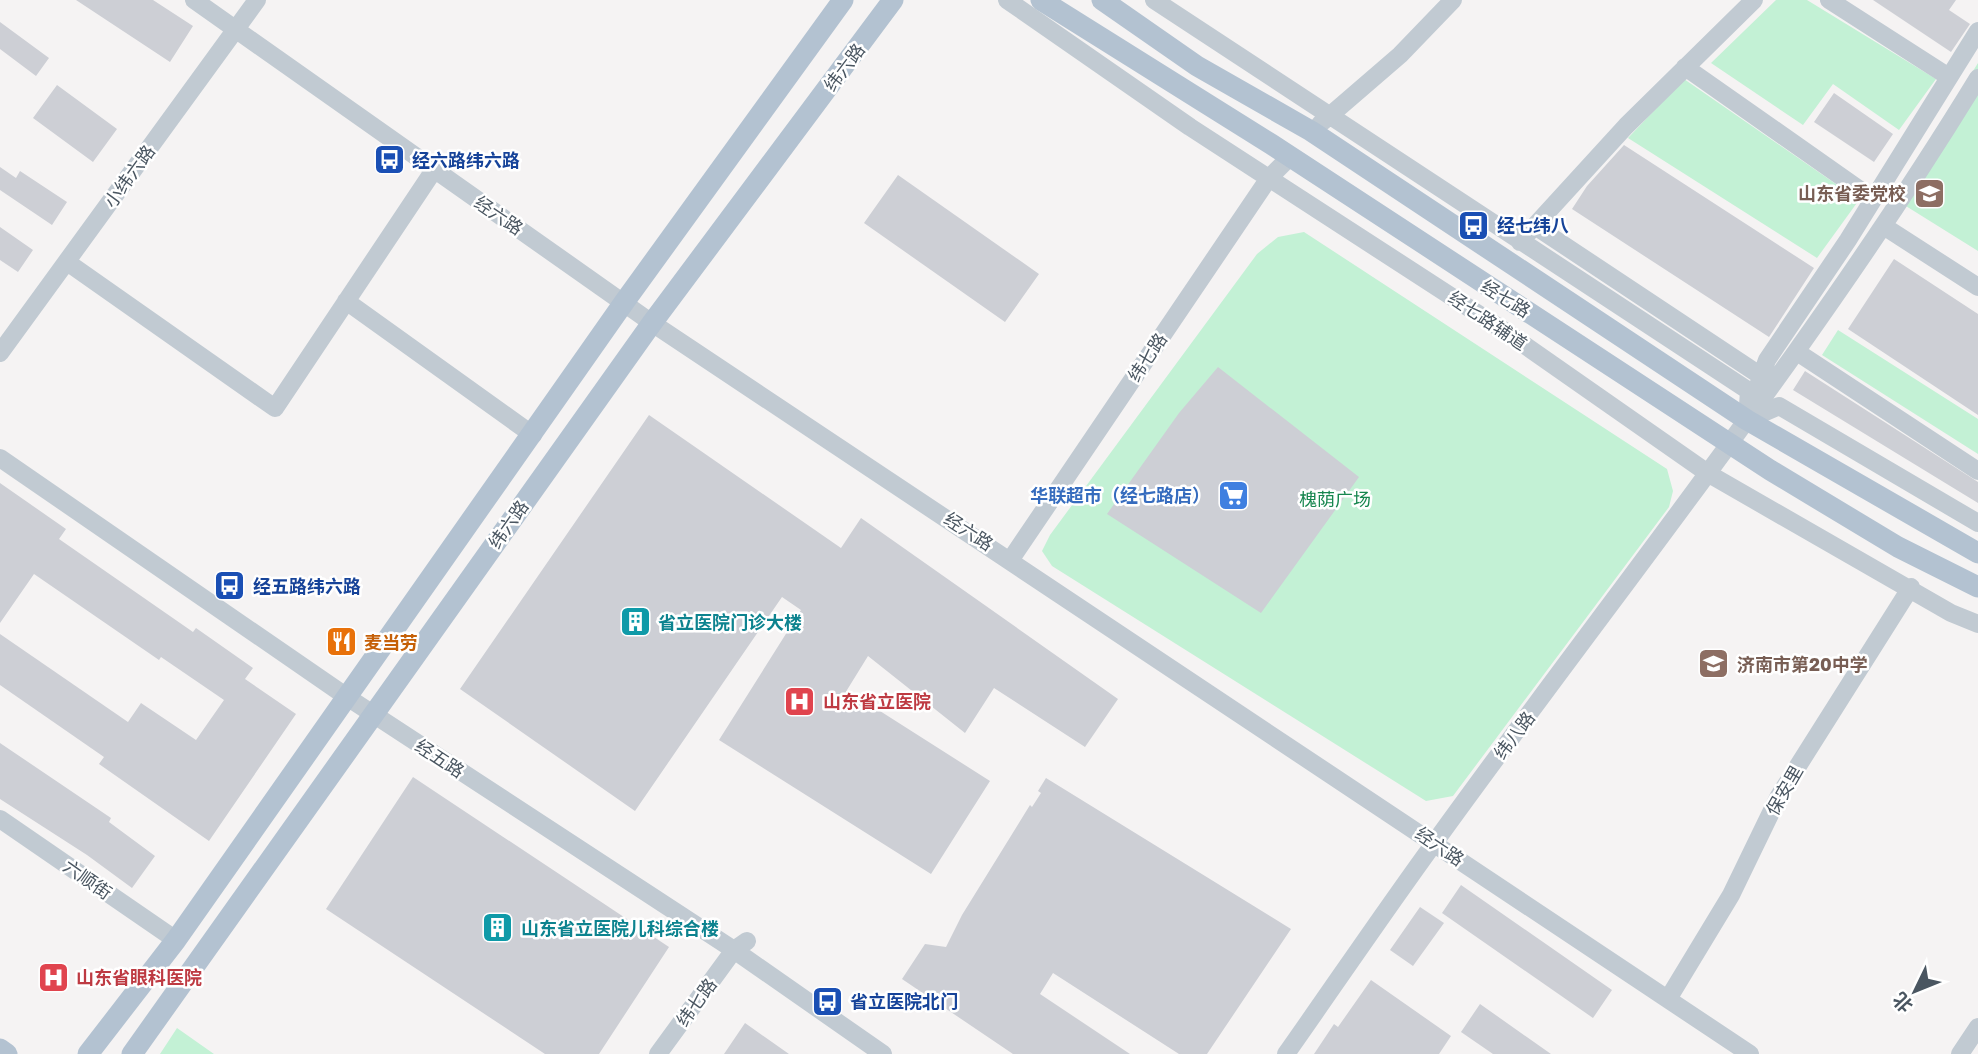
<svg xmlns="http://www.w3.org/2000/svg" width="1978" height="1054" font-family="'Golos Text','Noto Sans SC',sans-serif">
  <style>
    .green { fill: #c3f1d5 }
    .building { fill: #cdcfd5 }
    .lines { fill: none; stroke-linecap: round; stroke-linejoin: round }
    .minor { stroke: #c1cad2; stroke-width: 18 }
    .major { stroke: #b3c2d1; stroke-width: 21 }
    .labels { text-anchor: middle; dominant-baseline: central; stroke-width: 5; stroke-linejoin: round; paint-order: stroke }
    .street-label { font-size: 18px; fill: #4a5661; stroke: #fff }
    .transit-label { font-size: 18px; font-weight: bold; fill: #164399; stroke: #fff; text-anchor: start }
    .education-label { font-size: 18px; font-weight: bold; fill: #785e54; stroke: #fff; text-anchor: end }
    .shop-label { font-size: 18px; font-weight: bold; fill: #366cbe; stroke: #fff; text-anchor: end }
    .park-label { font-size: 18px; fill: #17864f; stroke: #fff }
    .culture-label { font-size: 18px; font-weight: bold; fill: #0d838f; stroke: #fff; text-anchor: start }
    .food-label { font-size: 18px; font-weight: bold; fill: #c56008; stroke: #fff; text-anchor: start }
    .health-label { font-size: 18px; font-weight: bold; fill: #be3a42; stroke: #fff; text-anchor: start }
  </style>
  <rect width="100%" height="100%" fill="#f5f3f3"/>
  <path class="green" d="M 1776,0 L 1807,0 L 1936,79 L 1899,130 L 1833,84 L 1803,125 L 1711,63 Z
    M 1978,63 L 1978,251 L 1893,198 Z
    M 1684,79 L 1859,200 L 1817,258 L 1628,138 Z
    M 1304,232 L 1667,469 L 1673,491 L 1669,507 L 1453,796 L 1426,801 L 1052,566 L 1042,551 L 1050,535 L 1257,254 L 1278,237 Z
    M 1838,330 L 1978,419 L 1978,454 L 1822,355 Z
    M 177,1028 L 214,1054 L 160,1054 Z"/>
  <path class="building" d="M 76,0 L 153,0 L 193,26 L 170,62 Z
    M 1873,0 L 1956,0 L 1949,10 L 1970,24 L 1951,52 Z
    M 0,22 L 49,58 L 36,76 L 0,49 Z
    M 57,85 L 117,129 L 93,162 L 33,118 Z
    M 1834,93 L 1893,134 L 1874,162 L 1814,122 Z
    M 1624,145 L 1814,268 L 1769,337 L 1572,209 L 1587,186 Z
    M 0,167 L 16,178 L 20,171 L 67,202 L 52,225 L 0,190 Z
    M 898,175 L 1039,274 L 1005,322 L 864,223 Z
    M 0,227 L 33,250 L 18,272 L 0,260 Z
    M 1894,259 L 1978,314 L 1978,415 L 1848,329 Z
    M 1218,367 L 1359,477 L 1261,613 L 1107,514 L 1179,413 Z
    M 1805,371 L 1978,482 L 1978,503 L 1793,390 Z
    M 649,415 L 841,548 L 861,518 L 1118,699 L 1085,747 L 994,688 L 965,733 L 868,656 L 847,690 L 990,781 L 931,874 L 719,740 L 801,610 L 782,597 L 635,811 L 460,689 Z
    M 0,483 L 66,529 L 59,539 L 193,632 L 196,628 L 253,668 L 245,679 L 296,714 L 209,841 L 99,764 L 104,757 L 0,685 L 0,634 L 128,722 L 141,703 L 196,740 L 224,700 L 161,657 L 159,660 L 34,574 L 0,623 Z
    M 0,743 L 111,818 L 109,822 L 155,856 L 132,888 L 87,855 L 0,799 Z
    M 413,777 L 669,947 L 599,1054 L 545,1054 L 326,909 Z
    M 1046,778 L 1291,929 L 1207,1054 L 1179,1054 L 1053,973 L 1040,994 L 1130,1054 L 1013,1054 L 902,979 L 925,944 L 946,947 L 962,915 L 1030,805 L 1032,807 L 1041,793 L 1038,791 Z
    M 1461,885 L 1612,990 L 1593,1018 L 1442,913 Z
    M 1420,907 L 1444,923 L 1413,966 L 1390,950 Z
    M 1371,980 L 1451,1036 L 1439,1054 L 1314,1054 L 1334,1024 L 1338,1027 Z
    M 1480,1004 L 1551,1054 L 1493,1054 L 1461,1032 Z
    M 745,1023 L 789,1054 L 724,1054 Z"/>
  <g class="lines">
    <path class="minor" d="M 194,0 L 652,323 L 1750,1054
      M 1007,0 L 1190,127 L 1503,330 L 1709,474 L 1951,613 L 1978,624
      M 1154,0 L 1749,391 L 1747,420 L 1779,406 L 1978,523
      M 1829,0 L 1949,77
      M 1685,67 L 1873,199
      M 1320,124 L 1400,55 L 1453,0
      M 1535,226 L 1761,376
      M 1885,227 L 1978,287
      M 1520,242 L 1626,126 L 1754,0
      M 67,262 L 275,408 L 434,170
      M 346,301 L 533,435
      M 1797,352 L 1978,471
      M 0,353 L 257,0
      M 1752,403 L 1767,360 L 1848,240 L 1978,31
      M 0,458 L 347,697 L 734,950 L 883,1054
      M 1011,559 L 1269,178 L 1288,159
      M 0,819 L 176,940
      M 1668,999 L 1731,895 L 1779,796 L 1911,587
      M 658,1054 L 734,950 L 747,941
      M 1286,1054 C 1336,983 1384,912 1435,842 C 1618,588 1815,345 1978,78
      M 1960,1054 L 1978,1027"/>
    <path class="major" d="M 1041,0 L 1271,144 L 1770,470 L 1898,547 L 1978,587
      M 1102,0 L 1197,66 L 1311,131 L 1747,420 L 1978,553
      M 0,1049 L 7,1054
      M 88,1054 L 176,940 L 625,301 L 843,0
      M 132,1054 L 652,323 L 893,0"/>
  </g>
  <defs>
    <symbol id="bus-square" viewBox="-11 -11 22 22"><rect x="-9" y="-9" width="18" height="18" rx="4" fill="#1a4fb4" stroke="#fff"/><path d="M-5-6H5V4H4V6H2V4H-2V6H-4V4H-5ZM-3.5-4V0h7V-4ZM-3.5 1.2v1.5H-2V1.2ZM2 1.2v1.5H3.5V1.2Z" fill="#fff"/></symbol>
    <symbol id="university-square" viewBox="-11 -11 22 22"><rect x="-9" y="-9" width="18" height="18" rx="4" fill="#8d6e63" stroke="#fff"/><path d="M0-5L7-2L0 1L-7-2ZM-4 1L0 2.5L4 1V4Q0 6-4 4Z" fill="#fff"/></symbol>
    <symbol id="supermarket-square" viewBox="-11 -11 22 22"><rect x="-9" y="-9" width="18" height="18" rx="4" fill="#3f7fe0" stroke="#fff"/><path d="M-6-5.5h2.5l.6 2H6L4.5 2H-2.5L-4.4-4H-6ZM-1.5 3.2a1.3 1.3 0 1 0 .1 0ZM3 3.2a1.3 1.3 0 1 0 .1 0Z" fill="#fff"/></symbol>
    <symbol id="building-square" viewBox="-11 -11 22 22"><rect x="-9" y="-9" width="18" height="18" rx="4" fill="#0f9aa8" stroke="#fff"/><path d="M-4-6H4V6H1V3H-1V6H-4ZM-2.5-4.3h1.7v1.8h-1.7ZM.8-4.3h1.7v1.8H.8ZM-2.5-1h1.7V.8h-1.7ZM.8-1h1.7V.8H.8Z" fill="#fff"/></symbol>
    <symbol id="restaurant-square" viewBox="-11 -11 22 22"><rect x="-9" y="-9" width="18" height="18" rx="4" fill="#e8710a" stroke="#fff"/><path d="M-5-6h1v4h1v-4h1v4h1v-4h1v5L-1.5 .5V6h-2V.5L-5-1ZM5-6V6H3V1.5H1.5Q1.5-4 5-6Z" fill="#fff"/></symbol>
    <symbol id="school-square" viewBox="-11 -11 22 22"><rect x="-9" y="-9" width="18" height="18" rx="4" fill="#8d6e63" stroke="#fff"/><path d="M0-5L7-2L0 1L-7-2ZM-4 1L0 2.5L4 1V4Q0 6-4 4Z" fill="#fff"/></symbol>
    <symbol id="hospital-square" viewBox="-11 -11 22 22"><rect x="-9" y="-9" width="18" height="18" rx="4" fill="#e0444e" stroke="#fff"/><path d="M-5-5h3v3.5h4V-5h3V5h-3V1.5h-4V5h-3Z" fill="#fff"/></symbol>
  </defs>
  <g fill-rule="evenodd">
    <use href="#bus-square" x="372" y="142" width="35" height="35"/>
    <use href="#university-square" x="1912" y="176" width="35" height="35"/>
    <use href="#bus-square" x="1456" y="208" width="35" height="35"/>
    <use href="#supermarket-square" x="1216" y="478" width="35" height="35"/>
    <use href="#bus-square" x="212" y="568" width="35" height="35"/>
    <use href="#building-square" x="618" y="604" width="35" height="35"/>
    <use href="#restaurant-square" x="324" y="624" width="35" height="35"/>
    <use href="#school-square" x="1696" y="646" width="35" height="35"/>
    <use href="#hospital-square" x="782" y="684" width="35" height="35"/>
    <use href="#building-square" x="480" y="910" width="35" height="35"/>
    <use href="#hospital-square" x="36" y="960" width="35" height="35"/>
    <use href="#bus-square" x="810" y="984" width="35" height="35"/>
  </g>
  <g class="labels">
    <g class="street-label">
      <text transform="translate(844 67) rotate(-53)">纬六路</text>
      <text transform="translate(129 176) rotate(-54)">小纬六路</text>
      <text transform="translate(499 215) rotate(34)">经六路</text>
      <text transform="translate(1506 298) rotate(32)">经七路</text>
      <text transform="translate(1488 320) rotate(34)">经七路辅道</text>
      <text transform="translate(1147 357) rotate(-56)">纬七路</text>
      <text transform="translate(508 524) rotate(-55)">纬六路</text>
      <text transform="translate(969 531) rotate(33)">经六路</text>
      <text transform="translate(1514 735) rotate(-53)">纬八路</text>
      <text transform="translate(440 758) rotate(33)">经五路</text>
      <text transform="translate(1784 790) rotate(-60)">保安里</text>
      <text transform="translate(1440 846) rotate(34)">经六路</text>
      <text transform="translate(88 879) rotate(35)">六顺街</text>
      <text transform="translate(696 1002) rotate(-54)">纬七路</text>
    </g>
    <g class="transit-label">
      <text x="412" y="160">经六路纬六路</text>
      <text x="1497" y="225">经七纬八</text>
      <text x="253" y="586">经五路纬六路</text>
      <text x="850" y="1001">省立医院北门</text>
    </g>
    <g class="education-label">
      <text x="1906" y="193">山东省委党校</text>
      <text x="1737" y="664" text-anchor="start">济南市第20中学</text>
    </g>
    <g class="shop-label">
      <text x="1210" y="495">华联超市（经七路店）</text>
    </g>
    <g class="park-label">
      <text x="1335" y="499">槐荫广场</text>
    </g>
    <g class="culture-label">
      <text x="658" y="622">省立医院门诊大楼</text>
      <text x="521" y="928">山东省立医院儿科综合楼</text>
    </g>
    <g class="food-label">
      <text x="364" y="642">麦当劳</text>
    </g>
    <g class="health-label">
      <text x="823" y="701">山东省立医院</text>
      <text x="76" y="977">山东省眼科医院</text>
    </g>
  </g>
  <g transform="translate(1915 991) rotate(227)" stroke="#ffffff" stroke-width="5" paint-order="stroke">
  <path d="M0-5L12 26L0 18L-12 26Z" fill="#4a5661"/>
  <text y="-10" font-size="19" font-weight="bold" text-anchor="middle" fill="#4a5661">北</text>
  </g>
</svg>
